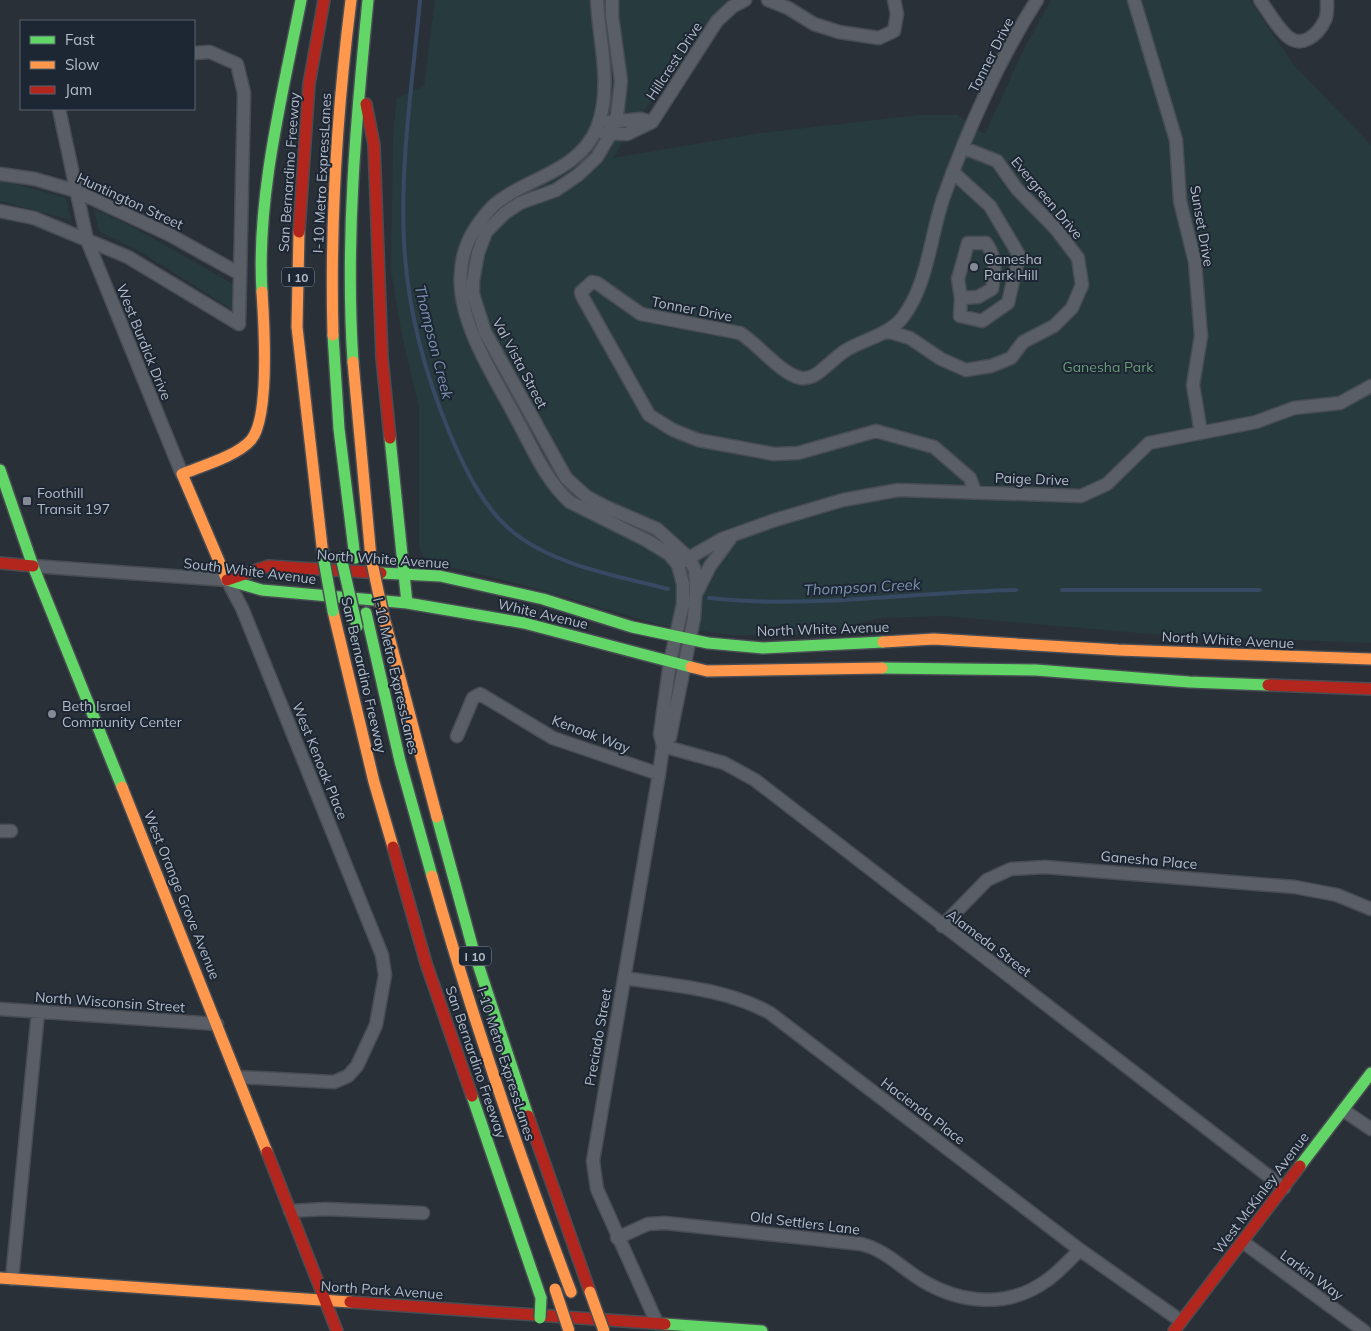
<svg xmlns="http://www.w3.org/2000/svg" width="1371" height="1331" font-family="Mulish,sans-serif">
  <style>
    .green { fill: #273a3e }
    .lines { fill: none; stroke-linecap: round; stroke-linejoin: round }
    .stream { stroke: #384963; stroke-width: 4 }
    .street-casing { stroke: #484c53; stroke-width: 15 }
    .fast-casing { stroke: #484c53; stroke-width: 14 }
    .slow-casing { stroke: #484c53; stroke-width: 14 }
    .jam-casing { stroke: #484c53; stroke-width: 14 }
    .street { stroke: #5a5e66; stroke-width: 12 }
    .fast { stroke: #63d668; stroke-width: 11 }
    .slow { stroke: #ff974d; stroke-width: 11 }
    .jam { stroke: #b3261e; stroke-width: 11 }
    .fast-bridge-casing { stroke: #474c53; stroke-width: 14; stroke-linecap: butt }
    .slow-bridge-casing { stroke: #474c53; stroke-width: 14; stroke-linecap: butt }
    .fast-bridge { stroke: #63d668; stroke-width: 11 }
    .slow-bridge { stroke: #ff974d; stroke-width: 11 }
    .poi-dot { fill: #848b96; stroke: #1d2633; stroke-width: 2 }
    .labels { text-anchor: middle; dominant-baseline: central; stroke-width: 4; stroke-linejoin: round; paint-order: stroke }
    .shield { fill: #1d2633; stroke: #878f9c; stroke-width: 1 }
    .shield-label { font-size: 12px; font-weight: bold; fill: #b4bcc9 }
    .street-label { font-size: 14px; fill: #b4bcc9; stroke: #1d2633 }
    .poi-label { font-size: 14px; fill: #b4bcc9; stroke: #1d2633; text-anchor: start }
    .park-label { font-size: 14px; fill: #6b9a76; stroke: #1d2633 }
    .water-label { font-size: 15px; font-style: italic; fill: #7c92b1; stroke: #1d2633 }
  </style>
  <rect width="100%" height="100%" fill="#2a3038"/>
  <path class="green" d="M 435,0 L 728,0 L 644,111 L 613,158 L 761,133 L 919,115 L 957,115 L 985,134 L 1024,49 L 1051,0 L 1250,0 L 1293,64 L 1371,145 L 1371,643 L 1150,634 L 945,616 L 880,618 L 824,632 L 795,635 L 730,635 L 660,625 L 524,585 L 429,562 L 423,556 L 419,546 L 419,407 L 402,336 L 391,270 L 393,134 L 397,98 L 424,86 Z
    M 0,180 L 66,198 L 71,220 L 0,201 Z
    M 94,209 L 133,227 L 233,284 L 233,310 L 141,252 L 99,231 Z"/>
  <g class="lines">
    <path class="stream" d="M 420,0 C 413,79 400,161 404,241 C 407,307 425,374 450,434 C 465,469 483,508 513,532 C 553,565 618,576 668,589
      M 1062,590 L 1260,590
      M 709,598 C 811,609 914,592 1016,590"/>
    <defs>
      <path id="street" d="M 597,0 C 599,43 613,86 597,128 C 578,173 526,177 493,206 C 487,212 481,220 476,227 C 435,290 485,359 515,416 C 531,445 545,480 570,502 L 646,540 L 669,554 L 678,565 L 683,584 L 683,604 L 670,662 L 660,734 L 663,746 L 659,774 L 593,1161 L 597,1189 L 657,1323
        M 612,0 L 612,16 L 621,81 L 617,115 L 610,135 L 597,157 L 578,175 L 556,190 L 520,203 L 505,213 L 486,232 L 478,253 L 473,281 L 473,294 L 485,332 L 566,478 L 587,497 L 606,507 L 657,529 L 689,558 L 695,570 L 696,588 L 694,618 L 670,737 L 663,746
        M 768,0 L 788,8 L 814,24 L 839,32 L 879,38 L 894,31 L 897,14 L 894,0
        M 1134,0 L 1176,140 L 1180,201 L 1195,262 L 1201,336 L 1193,385 L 1201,433
        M 1260,0 C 1268,11 1276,26 1286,35 C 1301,50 1318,35 1325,20 C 1328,14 1327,6 1327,0
        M 194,53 L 210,52 L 237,64 L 244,93 L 239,324
        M 59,109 L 87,240 L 182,474
        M 608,122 L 641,119 L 652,122
        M 603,133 L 627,134 L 652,122 L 717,21 L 732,7 L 745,0
        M 954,173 L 990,206 L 1019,255 L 1008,303 L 982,321 L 960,316 L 961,298 L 958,279 L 968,243 L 986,243 C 997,258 995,270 992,289 L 978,297 L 961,298
        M 0,174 L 35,179 L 76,191 L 170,235 L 240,274
        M 0,211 L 34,218 L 128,257 L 239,324
        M 886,331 L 910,338 L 941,359 L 966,370 L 991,366 L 1011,358 L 1023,342 L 1054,326 L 1072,308 L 1082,285 L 1078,258 L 1056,229 L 1017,189 L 997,161 L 964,148
        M 975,492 L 970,478 L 934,447 L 876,431 L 798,453 L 774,454 L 698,440 L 673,430 L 649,415 L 582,296 L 581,292 L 592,282 L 597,283 L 641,314 L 740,333 C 758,344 782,375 801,378 C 810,379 818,374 824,368 C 832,362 839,354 848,349 C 866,339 890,334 903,317 C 928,284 930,237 943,199 C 966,133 999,59 1037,0
        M 682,562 L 722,539 L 775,520 L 843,500 L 898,490 L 1081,496 L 1107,484 L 1149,443 L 1256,422 L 1294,408 L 1340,403 L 1371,386
        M 33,566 L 227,580 L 242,608 L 382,955 L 385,975 L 376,1025 L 357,1066 L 348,1076 L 334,1082 L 238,1077
        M 697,592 L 710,566 L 733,535
        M 457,736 L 473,698 L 480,694 L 553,738 L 659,774
        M 663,746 L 724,763 L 755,780 L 1284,1188
        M 0,831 L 11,831
        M 942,926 L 987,880 L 1011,869 L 1045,867 L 1295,887 L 1337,895 L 1371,909
        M 624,978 C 675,986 724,988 770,1013 L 1080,1250 L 1181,1321
        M 0,1009 L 217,1024
        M 1343,1110 L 1371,1129
        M 290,1211 L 325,1209 L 423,1213
        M 617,1238 L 648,1224 L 665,1223 L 861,1244 C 886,1250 901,1268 923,1281 C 962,1304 1008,1308 1046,1281 C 1058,1273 1069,1260 1080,1250
        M 1243,1242 L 1364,1331
        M 12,1279 L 38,1012"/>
      <path id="fast" d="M 262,292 C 256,198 283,92 301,0
        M 333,335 L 339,429 L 355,558
        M 353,362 C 345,240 356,121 368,0
        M 390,438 L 407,603
        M 0,470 L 33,566 L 122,787
        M 381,573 L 440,576 L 543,599 L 632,627 L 708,643 L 763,648 L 883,642
        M 227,580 L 262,590 L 407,603 L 524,623 L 691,667
        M 366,613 L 400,761 L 432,876
        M 882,668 L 1036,670 L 1189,682 L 1268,685
        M 437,817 L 473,949 L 528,1116
        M 472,1096 L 541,1298
        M 1300,1166 L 1371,1073
        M 665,1324 L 762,1331"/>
      <path id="slow" d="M 299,232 L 297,327 L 323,555
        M 333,335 C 330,223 337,111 351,0
        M 353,362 L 371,558
        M 182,474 L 227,580
        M 182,474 C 202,466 237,456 251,440 C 270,418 264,322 262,292
        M 333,611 L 374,782 L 393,847
        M 383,614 L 437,817
        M 883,642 L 934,639 L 1118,650 L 1371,659
        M 691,667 L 707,671 L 882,668
        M 122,787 L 267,1152
        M 432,876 C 472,1017 519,1155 571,1292
        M 0,1278 L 350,1302"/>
      <path id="jam" d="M 366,104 L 374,145 L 382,358 L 390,438
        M 299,232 L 309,84 L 324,0
        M 0,563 L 33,566
        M 227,580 L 268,566 L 381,573
        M 1268,685 L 1371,689
        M 393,847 L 426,963 L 472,1096
        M 528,1116 L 590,1292
        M 267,1152 L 337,1331
        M 350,1302 L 665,1324
        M 1174,1331 L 1300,1166"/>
    </defs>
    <use href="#street" class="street-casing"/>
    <use href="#fast" class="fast-casing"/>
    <use href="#slow" class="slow-casing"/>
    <use href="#jam" class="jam-casing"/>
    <use href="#street" class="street"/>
    <use href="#fast" class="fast"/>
    <use href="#slow" class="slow"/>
    <use href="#jam" class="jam"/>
    <defs>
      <path id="fast-bridge" d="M 323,555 L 333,611
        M 341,557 L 357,627
        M 540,1318 L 541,1298"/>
      <path id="slow-bridge" d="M 371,558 L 383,614
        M 555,1289 L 569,1331
        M 590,1292 L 604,1331"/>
    </defs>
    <use href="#fast-bridge" class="fast-bridge-casing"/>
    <use href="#slow-bridge" class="slow-bridge-casing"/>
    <use href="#fast-bridge" class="fast-bridge"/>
    <use href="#slow-bridge" class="slow-bridge"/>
  </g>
  <g class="poi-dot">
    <circle cx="974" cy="267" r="5"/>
    <rect x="22" y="496" width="10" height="10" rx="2.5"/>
    <circle cx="52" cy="714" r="5"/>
  </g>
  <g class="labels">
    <g class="shield">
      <rect x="282" y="267.5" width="32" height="19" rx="4"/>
      <rect x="459" y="946.5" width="32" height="19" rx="4"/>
    </g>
    <g class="shield-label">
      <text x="298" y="277">I 10</text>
      <text x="475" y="956">I 10</text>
    </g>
    <g class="street-label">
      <text transform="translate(991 55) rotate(-63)">Tonner Drive</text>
      <text transform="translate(674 61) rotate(-57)">Hillcrest Drive</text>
      <text transform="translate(289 172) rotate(-86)">San Bernardino Freeway</text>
      <text transform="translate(322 173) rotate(-87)">I-10 Metro ExpressLanes</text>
      <text transform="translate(1047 198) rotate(50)">Evergreen Drive</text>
      <text transform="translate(130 201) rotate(25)">Huntington Street</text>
      <text transform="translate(1202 226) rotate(80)">Sunset Drive</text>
      <text transform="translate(692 309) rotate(11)">Tonner Drive</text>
      <text transform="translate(144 342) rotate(68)">West Burdick Drive</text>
      <text transform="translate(520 363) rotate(62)">Val Vista Street</text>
      <text transform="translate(1032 479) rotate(2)">Paige Drive</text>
      <text transform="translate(383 559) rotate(4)">North White Avenue</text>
      <text transform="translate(250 571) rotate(7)">South White Avenue</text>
      <text transform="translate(543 614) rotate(13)">White Avenue</text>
      <text transform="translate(823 629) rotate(-2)">North White Avenue</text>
      <text transform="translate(1228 640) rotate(3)">North White Avenue</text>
      <text transform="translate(364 675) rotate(77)">San Bernardino Freeway</text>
      <text transform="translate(396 676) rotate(77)">I-10 Metro ExpressLanes</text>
      <text transform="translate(591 734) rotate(21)">Kenoak Way</text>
      <text transform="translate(320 761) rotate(68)">West Kenoak Place</text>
      <text transform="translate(1149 860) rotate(5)">Ganesha Place</text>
      <text transform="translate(182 895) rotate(68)">West Orange Grove Avenue</text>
      <text transform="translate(989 943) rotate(37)">Alameda Street</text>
      <text transform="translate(110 1002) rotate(4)">North Wisconsin Street</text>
      <text transform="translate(598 1037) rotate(-80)">Preciado Street</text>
      <text transform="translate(476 1062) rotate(71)">San Bernardino Freeway</text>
      <text transform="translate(506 1064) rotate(72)">I-10 Metro ExpressLanes</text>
      <text transform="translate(923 1111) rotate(37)">Hacienda Place</text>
      <text transform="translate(1261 1193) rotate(-53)">West McKinley Avenue</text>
      <text transform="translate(805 1223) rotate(7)">Old Settlers Lane</text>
      <text transform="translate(1312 1275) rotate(36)">Larkin Way</text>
      <text transform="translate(382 1290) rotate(4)">North Park Avenue</text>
    </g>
    <g class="poi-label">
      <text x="984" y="259">Ganesha<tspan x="984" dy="16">Park Hill</tspan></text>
      <text x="37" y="493">Foothill<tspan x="37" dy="16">Transit 197</tspan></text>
      <text x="62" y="706">Beth Israel<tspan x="62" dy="16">Community Center</tspan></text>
    </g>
    <g class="park-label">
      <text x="1108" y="367">Ganesha Park</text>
    </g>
    <g class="water-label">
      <text transform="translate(434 342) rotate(76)">Thompson Creek</text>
      <text transform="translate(862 587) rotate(-3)">Thompson Creek</text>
    </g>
  </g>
  <rect x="20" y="20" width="175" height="90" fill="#1d2633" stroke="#59626f"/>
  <rect x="30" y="36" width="25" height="8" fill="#63d668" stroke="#59626f"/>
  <text x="65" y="45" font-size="15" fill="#b4bcc9">Fast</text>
  <rect x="30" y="61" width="25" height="8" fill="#ff974d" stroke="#59626f"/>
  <text x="65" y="70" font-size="15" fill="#b4bcc9">Slow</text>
  <rect x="30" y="86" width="25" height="8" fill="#b3261e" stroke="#59626f"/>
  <text x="65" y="95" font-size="15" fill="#b4bcc9">Jam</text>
</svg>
